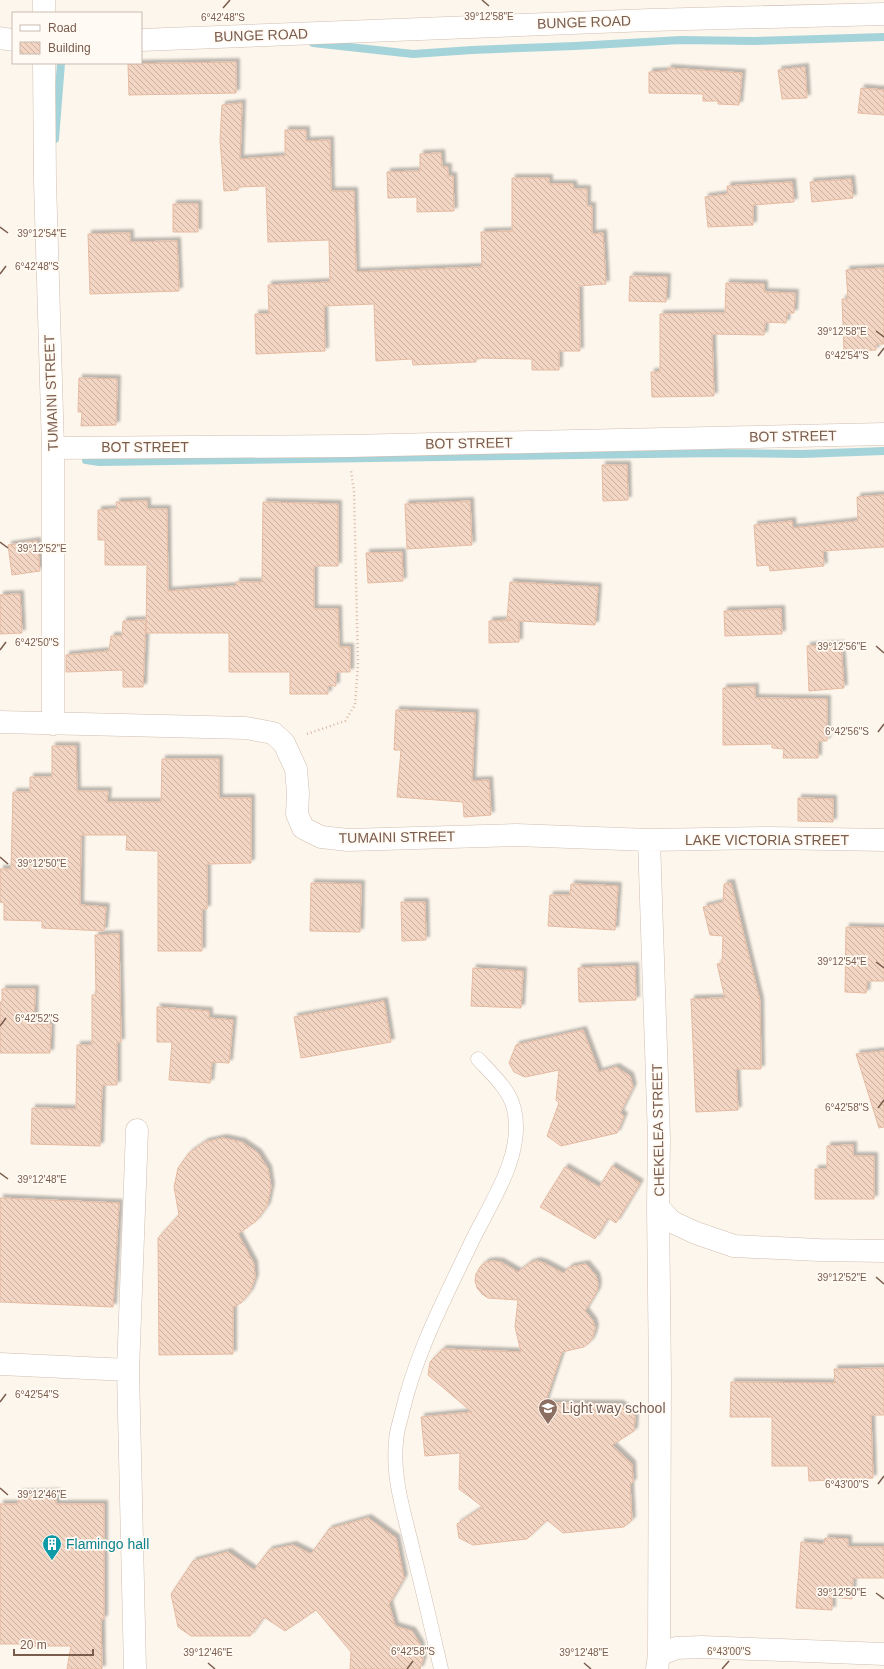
<svg xmlns="http://www.w3.org/2000/svg" width="884" height="1669" font-family="Helvetica,sans-serif">
  <style>
    .lines { fill: none; stroke-linecap: round; stroke-linejoin: round }
    .stream { stroke: #a5d3da; stroke-width: 8 }
    .building { fill: url(#building-back-hatch); stroke: #e6bba3; filter: url(#shadow) }
    .lane-casing { stroke: #d1beb0; stroke-width: 15 }
    .street-casing { stroke: #d1beb0; stroke-width: 23 }
    .path { stroke: #d9b8a5; stroke-width: 2.5; stroke-dasharray: 1 3; stroke-linecap: butt }
    .lane { stroke: #fff; stroke-width: 14 }
    .street { stroke: #fff; stroke-width: 22 }
    .ticks { fill: none; stroke: #7a5c4d; stroke-width: 1.5 }
    .labels { text-anchor: middle; dominant-baseline: central; stroke-width: 3.5; stroke-linejoin: round; paint-order: stroke }
    .street-label { font-size: 14px; fill: #7a5c4d; stroke: #fffaf3 }
    .education-label { font-size: 14px; fill: #785e54; stroke: #fffaf3; text-anchor: start }
    .culture-label { font-size: 14px; fill: #0d838f; stroke: #fffaf3; text-anchor: start }
    .ticks-label { font-size: 10px; text-anchor: middle; fill: #7a5c4d; stroke: #fffaf3; stroke-width: 3.5; stroke-linejoin: round; paint-order: stroke }
  </style>
  <defs>
    <pattern id="building-back-hatch" width="6" height="6" patternUnits="userSpaceOnUse"><rect width="6" height="6" fill="#f3d5c3"/><path d="M-1 5l2 2M0 0l6 6M5-1l2 2" fill="none" stroke="#cab0a1"/></pattern>
    <filter id="shadow"><feDropShadow dx="3.5" dy="-3.5" stdDeviation="1" flood-color="#0004"/></filter>
  </defs>
  <rect width="100%" height="100%" fill="#fdf6ec"/>
  <g class="lines">
    <path class="stream" d="M 313,43 L 413,54 L 472,50 L 575,46 L 681,40 L 754,41 L 884,37
      M 55,139 L 61,63
      M 86,460 L 99,462 L 719,453 L 802,454 L 884,451"/>
  </g>
  <path class="building" d="M 236,62 L 236,93 L 129,95 L 128,64 Z
    M 805,67 L 807,98 L 782,99 L 778,70 Z
    M 668,68 L 742,73 L 739,105 L 718,104 L 718,101 L 703,101 L 703,94 L 649,93 L 649,72 L 668,71 Z
    M 861,88 L 884,90 L 884,115 L 858,113 Z
    M 242,103 L 240,159 L 285,156 L 285,130 L 306,130 L 306,141 L 330,140 L 331,191 L 354,191 L 356,272 L 482,267 L 481,232 L 512,231 L 512,178 L 549,178 L 549,184 L 573,184 L 574,189 L 587,189 L 587,206 L 592,206 L 592,234 L 603,233 L 606,284 L 579,286 L 580,351 L 559,351 L 559,370 L 532,370 L 532,359 L 476,358 L 476,362 L 413,365 L 412,359 L 376,361 L 374,304 L 324,306 L 325,351 L 256,354 L 255,314 L 269,314 L 268,285 L 330,282 L 329,240 L 268,242 L 266,186 L 238,187 L 238,190 L 224,191 L 220,140 L 222,105 Z
    M 441,153 L 442,167 L 448,167 L 448,176 L 453,176 L 454,211 L 417,212 L 417,197 L 388,198 L 387,172 L 420,171 L 420,154 Z
    M 851,179 L 853,198 L 812,202 L 810,182 Z
    M 792,182 L 794,202 L 753,205 L 753,225 L 708,227 L 705,197 L 728,194 L 727,186 Z
    M 173,204 L 198,204 L 198,232 L 173,232 Z
    M 130,233 L 130,242 L 177,241 L 179,291 L 90,294 L 88,234 Z
    M 884,268 L 884,344 L 876,344 L 876,350 L 844,352 L 842,299 L 848,299 L 846,270 Z
    M 630,276 L 667,277 L 666,302 L 629,301 Z
    M 726,283 L 764,284 L 764,292 L 795,293 L 794,313 L 787,313 L 786,323 L 765,322 L 764,335 L 712,334 L 714,396 L 652,397 L 651,372 L 660,372 L 660,314 L 725,313 Z
    M 79,378 L 117,379 L 116,425 L 81,426 L 82,412 L 78,412 Z
    M 602,465 L 627,465 L 628,500 L 603,501 Z
    M 884,495 L 884,547 L 823,551 L 824,566 L 770,571 L 769,565 L 757,566 L 754,525 L 792,521 L 793,528 L 858,521 L 857,497 Z
    M 147,501 L 147,509 L 167,509 L 168,591 L 236,586 L 236,582 L 262,582 L 263,502 L 338,504 L 338,566 L 314,566 L 314,609 L 338,609 L 339,647 L 350,647 L 350,672 L 336,672 L 336,686 L 328,686 L 328,694 L 290,694 L 290,672 L 229,672 L 229,633 L 146,633 L 147,565 L 105,565 L 105,540 L 98,540 L 98,510 L 117,509 L 116,502 Z
    M 470,501 L 472,545 L 407,549 L 405,504 Z
    M 37,541 L 40,571 L 12,575 L 8,545 Z
    M 402,552 L 403,581 L 368,583 L 366,553 Z
    M 510,582 L 598,587 L 595,625 L 519,621 L 519,642 L 489,643 L 489,621 L 513,620 L 507,620 Z
    M 20,594 L 22,633 L 0,634 L 0,595 Z
    M 781,609 L 782,634 L 725,636 L 724,611 Z
    M 146,620 L 143,687 L 123,687 L 123,670 L 66,672 L 66,655 L 109,651 L 111,636 L 122,636 L 123,621 Z
    M 841,644 L 844,688 L 809,691 L 807,646 Z
    M 755,687 L 755,698 L 827,699 L 827,741 L 818,741 L 818,758 L 783,758 L 784,749 L 772,748 L 772,744 L 723,745 L 723,688 Z
    M 396,710 L 475,713 L 472,781 L 489,780 L 491,815 L 464,817 L 463,802 L 397,797 L 401,750 L 394,750 Z
    M 52,746 L 76,746 L 77,791 L 108,791 L 107,802 L 161,802 L 162,759 L 219,759 L 219,798 L 251,798 L 251,863 L 207,864 L 207,909 L 202,909 L 202,951 L 158,951 L 158,851 L 126,850 L 127,835 L 81,835 L 80,905 L 106,907 L 104,931 L 42,928 L 42,921 L 4,920 L 4,903 L 0,902 L 0,869 L 11,869 L 13,792 L 30,792 L 30,777 L 52,777 Z
    M 798,798 L 833,799 L 833,822 L 798,821 Z
    M 311,883 L 361,884 L 360,932 L 310,931 Z
    M 731,883 L 760,1001 L 761,1069 L 736,1069 L 738,1110 L 696,1112 L 691,999 L 725,998 L 717,964 L 722,963 L 723,936 L 710,935 L 703,907 L 723,902 L 724,884 Z
    M 571,884 L 618,886 L 615,930 L 548,926 L 550,895 L 570,895 Z
    M 401,902 L 425,902 L 426,940 L 402,941 Z
    M 846,927 L 884,928 L 884,981 L 867,981 L 866,993 L 845,992 Z
    M 119,934 L 121,1042 L 117,1042 L 117,1085 L 102,1085 L 100,1146 L 31,1144 L 32,1108 L 76,1109 L 77,1045 L 92,1045 L 92,995 L 96,995 L 95,935 Z
    M 635,966 L 636,1000 L 579,1002 L 578,968 Z
    M 473,968 L 523,971 L 521,1008 L 471,1006 Z
    M 2,989 L 35,989 L 34,1024 L 51,1024 L 50,1053 L 0,1053 L 0,1002 L 2,1002 Z
    M 384,1001 L 391,1042 L 301,1058 L 294,1017 Z
    M 157,1007 L 209,1011 L 209,1018 L 233,1020 L 229,1063 L 212,1062 L 210,1083 L 169,1080 L 172,1042 L 157,1042 Z
    M 583,1030 L 599,1072 L 616,1067 L 630,1076 L 633,1087 L 620,1113 L 624,1116 L 617,1133 L 561,1146 L 547,1136 L 559,1103 L 556,1100 L 559,1070 L 525,1077 L 514,1072 L 509,1063 L 516,1045 Z
    M 884,1051 L 884,1127 L 879,1128 L 856,1054 Z
    M 223,1138 L 242,1142 L 258,1153 L 268,1169 L 271,1187 L 267,1206 L 256,1221 L 238,1234 L 254,1264 L 255,1278 L 250,1292 L 241,1303 L 233,1307 L 233,1354 L 159,1355 L 158,1238 L 179,1215 L 174,1187 L 178,1168 L 189,1153 L 205,1142 Z
    M 853,1145 L 853,1156 L 874,1156 L 874,1199 L 815,1199 L 815,1169 L 827,1169 L 827,1146 Z
    M 612,1166 L 640,1183 L 616,1223 L 608,1218 L 595,1239 L 540,1207 L 565,1167 L 599,1187 Z
    M 0,1198 L 119,1203 L 113,1307 L 0,1302 Z
    M 493,1261 L 501,1262 L 518,1272 L 530,1263 L 537,1261 L 544,1263 L 563,1273 L 570,1267 L 586,1264 L 596,1276 L 598,1284 L 597,1291 L 585,1311 L 593,1321 L 595,1328 L 593,1336 L 590,1342 L 584,1347 L 562,1352 L 545,1403 L 620,1404 L 635,1416 L 634,1431 L 612,1445 L 632,1464 L 633,1482 L 630,1484 L 632,1520 L 624,1527 L 563,1533 L 547,1520 L 527,1539 L 473,1545 L 459,1538 L 457,1524 L 483,1507 L 459,1489 L 460,1453 L 425,1456 L 421,1417 L 472,1412 L 428,1375 L 430,1362 L 443,1349 L 521,1352 L 515,1327 L 518,1300 L 488,1298 L 482,1294 L 477,1288 L 475,1281 L 476,1274 L 480,1267 L 486,1262 Z
    M 884,1368 L 884,1415 L 871,1415 L 873,1478 L 809,1481 L 808,1466 L 772,1466 L 772,1417 L 730,1417 L 731,1382 L 835,1383 L 834,1369 Z
    M 56,1492 L 56,1504 L 104,1504 L 104,1619 L 101,1619 L 102,1669 L 67,1669 L 71,1646 L 30,1646 L 30,1644 L 0,1644 L 0,1504 L 18,1504 L 19,1493 Z
    M 368,1518 L 396,1538 L 404,1578 L 389,1604 L 395,1626 L 412,1631 L 420,1644 L 423,1659 L 420,1669 L 350,1669 L 351,1652 L 316,1610 L 285,1631 L 264,1617 L 250,1636 L 191,1636 L 178,1627 L 171,1594 L 193,1561 L 228,1552 L 254,1570 L 269,1550 L 293,1545 L 311,1554 L 329,1529 Z
    M 825,1538 L 848,1539 L 848,1547 L 884,1547 L 884,1578 L 853,1578 L 852,1599 L 832,1597 L 832,1610 L 796,1608 L 801,1542 L 824,1544 Z"/>
  <g class="lines">
    <defs>
      <path id="lane" d="M 441,1669 C 432,1630 423,1590 413,1551 C 405,1516 392,1478 396,1442 C 396,1432 400,1422 402,1413 C 416,1352 446,1296 472,1241 C 491,1202 525,1154 514,1109 C 510,1090 491,1073 478,1059"/>
      <path id="street" d="M 44,13 L 44,0
        M 0,38 L 13,40
        M 141,40 L 650,20 L 884,14
        M 44,63 L 45,181 L 53,448 L 53,724
        M 53,448 L 348,446 L 884,434
        M 0,722 L 246,728 L 273,733 L 284,743 L 296,769 L 298,793 L 297,814 L 303,828 L 321,837 L 348,840 L 516,835 L 649,840 L 769,838 L 884,840
        M 649,840 L 659,1138 L 658,1207 L 672,1222 L 696,1233 L 734,1246 L 819,1250 L 884,1251
        M 658,1207 L 660,1378 L 659,1655
        M 0,1364 L 128,1370
        M 135,1669 L 128,1370 L 137,1130
        M 657,1669 L 659,1655 L 676,1648 L 702,1647 L 884,1654"/>
    </defs>
    <use href="#lane" class="lane-casing"/>
    <use href="#street" class="street-casing"/>
    <path class="path" d="M 307,734 L 345,721 L 355,705 L 358,665 L 354,491 L 351,471"/>
    <use href="#lane" class="lane"/>
    <use href="#street" class="street"/>
  </g>
  <path class="ticks" d="M 482,0 L 489,6M 223,8 L 230,0M 0,227 L 8,233M 0,274 L 6,266M 876,331 L 884,337M 878,356 L 884,348M 0,542 L 8,548M 876,646 L 884,653M 0,650 L 6,642M 878,732 L 884,724M 0,857 L 8,864M 876,962 L 884,968M 0,1026 L 6,1018M 878,1108 L 884,1100M 0,1173 L 8,1179M 876,1277 L 884,1284M 0,1402 L 6,1394M 878,1484 L 884,1476M 0,1488 L 8,1495M 876,1593 L 884,1599M 208,1663 L 215,1669M 584,1663 L 591,1669M 407,1669 L 413,1661M 722,1669 L 729,1661"/>
  <defs>
    <symbol id="school-pin" viewBox="-11 -11 22 30"><path d="M0 17L-7.5 6A9.5 9.5 0 1 1 7.5 6Z" fill="#8d6e63" stroke="#fffaf3"/><path d="M0-5L7-2L0 1L-7-2ZM-4 1L0 2.5L4 1V4Q0 6-4 4Z" fill="#fff"/></symbol>
    <symbol id="building-pin" viewBox="-11 -11 22 30"><path d="M0 17L-7.5 6A9.5 9.5 0 1 1 7.5 6Z" fill="#0f9aa8" stroke="#fffaf3"/><path d="M-4-6H4V6H1V3H-1V6H-4ZM-2.5-4.3h1.7v1.8h-1.7ZM.8-4.3h1.7v1.8H.8ZM-2.5-1h1.7V.8h-1.7ZM.8-1h1.7V.8H.8Z" fill="#fff"/></symbol>
  </defs>
  <g fill-rule="evenodd">
    <use href="#school-pin" x="537" y="1397" width="22" height="30"/>
    <use href="#building-pin" x="41" y="1533" width="22" height="30"/>
  </g>
  <g class="labels">
    <g class="street-label">
      <text transform="translate(584 22) rotate(-2)">BUNGE ROAD</text>
      <text transform="translate(261 35) rotate(-2)">BUNGE ROAD</text>
      <text transform="translate(51 393) rotate(-92)">TUMAINI STREET</text>
      <text transform="translate(793 436) rotate(-1)">BOT STREET</text>
      <text transform="translate(469 443) rotate(-1)">BOT STREET</text>
      <text x="145" y="447">BOT STREET</text>
      <text transform="translate(397 837) rotate(-1)">TUMAINI STREET</text>
      <text x="767" y="840">LAKE VICTORIA STREET</text>
      <text transform="translate(658 1130) rotate(-91)">CHEKELEA STREET</text>
    </g>
    <g class="education-label">
      <text x="562" y="1408">Light way school</text>
    </g>
    <g class="culture-label">
      <text x="66" y="1544">Flamingo hall</text>
    </g>
  </g>
  <g class="ticks-label">
    <text x="489" y="20">39°12'58"E</text>
    <text x="223" y="21">6°42'48"S</text>
    <text x="42" y="237">39°12'54"E</text>
    <text x="37" y="270">6°42'48"S</text>
    <text x="842" y="335">39°12'58"E</text>
    <text x="847" y="359">6°42'54"S</text>
    <text x="42" y="552">39°12'52"E</text>
    <text x="37" y="646">6°42'50"S</text>
    <text x="842" y="650">39°12'56"E</text>
    <text x="847" y="735">6°42'56"S</text>
    <text x="42" y="867">39°12'50"E</text>
    <text x="842" y="965">39°12'54"E</text>
    <text x="37" y="1022">6°42'52"S</text>
    <text x="847" y="1111">6°42'58"S</text>
    <text x="42" y="1183">39°12'48"E</text>
    <text x="842" y="1281">39°12'52"E</text>
    <text x="37" y="1398">6°42'54"S</text>
    <text x="847" y="1488">6°43'00"S</text>
    <text x="42" y="1498">39°12'46"E</text>
    <text x="842" y="1596">39°12'50"E</text>
    <text x="413" y="1655">6°42'58"S</text>
    <text x="729" y="1655">6°43'00"S</text>
    <text x="208" y="1656">39°12'46"E</text>
    <text x="584" y="1656">39°12'48"E</text>
  </g>
  <rect x="12" y="12" width="130" height="52" fill="#fffaf3" stroke="#cabbb1"/>
  <rect x="20" y="25" width="20" height="6" fill="#ffffff" stroke="#cabbb1"/>
  <text x="48" y="32" font-size="12" fill="#7a5c4d">Road</text>
  <rect x="20" y="42" width="20" height="12" fill="url(#building-back-hatch)" stroke="#cabbb1"/>
  <text x="48" y="52" font-size="12" fill="#7a5c4d">Building</text>
  <path d="M14 1649v6h79v-6" fill="none" stroke="#7a5c4d" stroke-width="2"/>
  <text x="20" y="1649" font-size="12" fill="#7a5c4d" stroke="#fffaf3" stroke-width="3" paint-order="stroke">20 m</text>
</svg>
